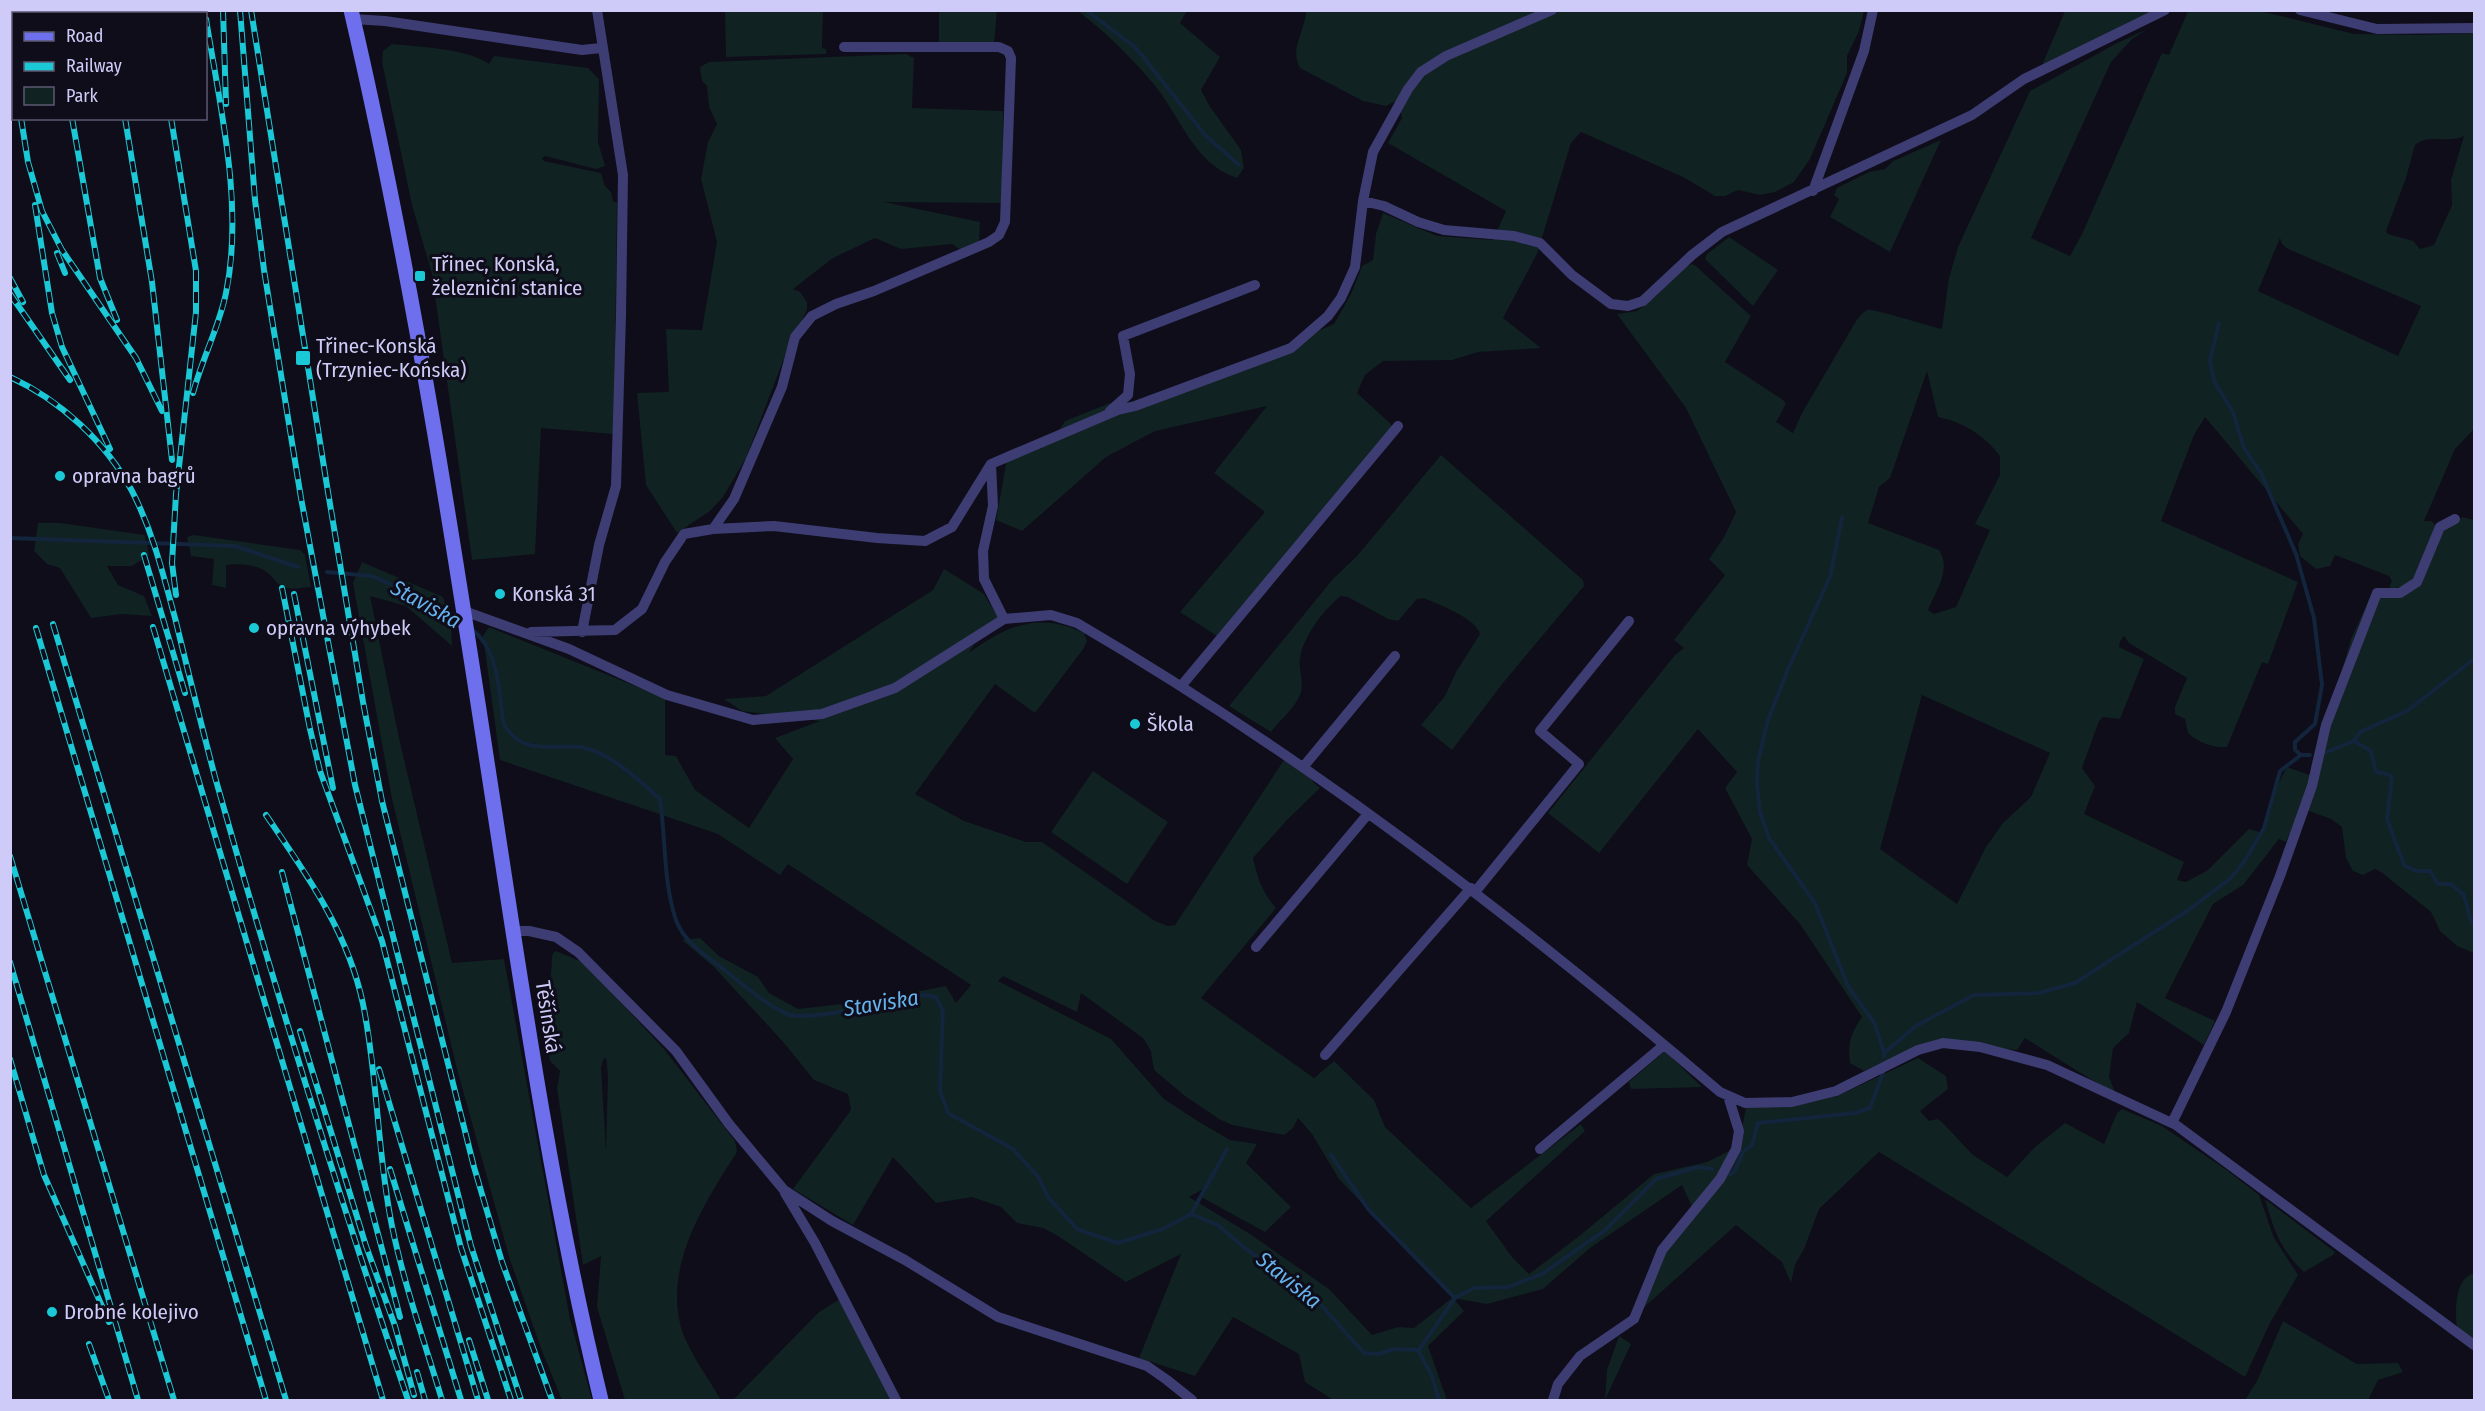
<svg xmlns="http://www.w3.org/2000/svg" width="2485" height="1411" font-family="'Fira Sans Condensed',sans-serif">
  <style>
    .green { fill: #102221; fill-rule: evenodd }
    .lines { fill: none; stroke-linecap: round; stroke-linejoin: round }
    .stream { stroke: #12253c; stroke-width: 4 }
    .street { stroke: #3d3d73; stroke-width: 10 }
    .secondary { stroke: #6e6fed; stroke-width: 15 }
    .rail-casing { stroke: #1bc8d5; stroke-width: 6 }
    .rail { stroke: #0e0d19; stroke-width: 4; stroke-dasharray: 11; stroke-linecap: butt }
    .poi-dot { fill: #1bc8d5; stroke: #0e0d19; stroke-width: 2 }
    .labels { text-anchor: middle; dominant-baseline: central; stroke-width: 6; stroke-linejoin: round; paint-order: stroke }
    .poi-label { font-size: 21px; fill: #cfcbf8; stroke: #0e0d19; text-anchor: start }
    .street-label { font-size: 21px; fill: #cfcbf8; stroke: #0e0d19 }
    .water-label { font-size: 22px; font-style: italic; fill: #66b2ec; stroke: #0e0d19 }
  </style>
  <rect width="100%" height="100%" fill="#0e0d19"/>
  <path class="green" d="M 725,11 L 823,11 L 822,48 L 826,49 L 826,54 L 726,57 Z
    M 939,11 L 997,11 L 994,44 L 939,44 Z
    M 1078,11 L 1187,11 L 1180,23 L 1220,57 L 1201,90 L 1209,105 L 1241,150 L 1244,168 L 1237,178 C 1192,163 1180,114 1151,81 C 1129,55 1104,31 1078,11 Z
    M 1306,11 L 1864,11 L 1859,31 L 1847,56 L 1847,73 L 1810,159 L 1794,182 L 1775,192 L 1760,195 L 1738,190 L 1725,196 L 1715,196 L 1683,177 L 1581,132 L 1571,143 L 1537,254 L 1503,318 L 1541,348 L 1478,352 L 1452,360 L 1383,361 L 1365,375 L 1357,393 L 1391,424 L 1391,430 L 1217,636 L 1180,612 L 1265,512 L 1214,473 L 1267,406 L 1155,431 L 1106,457 L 1022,531 L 996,520 L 1007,459 L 1056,435 L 1065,421 L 1110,403 L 1135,410 L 1334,324 L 1351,294 L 1362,266 L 1373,260 L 1376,234 L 1383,213 L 1437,236 L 1493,240 L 1506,211 L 1388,143 L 1402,118 L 1398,100 L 1386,106 L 1363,101 L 1300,68 C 1289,48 1305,32 1306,11 Z
    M 2065,11 L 2154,11 L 2040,70 Z
    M 2188,11 L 2260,11 L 2354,34 L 2421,35 L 2474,33 L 2474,429 L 2455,449 L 2424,521 L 2431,521 L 2437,526 L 2413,578 C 2406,586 2401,588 2391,588 L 2389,587 L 2392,581 L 2389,576 L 2335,555 L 2330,566 L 2316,569 L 2300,556 L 2298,544 L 2303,534 L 2205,417 L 2194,435 L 2161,521 L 2298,582 L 2268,664 L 2262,662 L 2227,747 C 2213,748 2199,743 2188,733 L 2185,719 L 2175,714 L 2175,707 L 2187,678 L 2129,643 L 2124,636 L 2120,641 L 2119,647 L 2144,659 L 2120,719 L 2103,717 L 2099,721 L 2082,768 L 2095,786 L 2084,814 L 2184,862 L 2177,880 L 2186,882 L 2208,870 L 2249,829 L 2263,833 L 2277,786 L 2287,767 L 2312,776 L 2351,639 L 2371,595 L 2406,595 L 2446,527 L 2463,517 L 2474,520 L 2474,953 L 2457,946 L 2440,931 L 2431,912 L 2381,872 L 2375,869 L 2363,875 L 2353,871 L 2346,858 L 2342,827 L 2331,819 L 2301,808 L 2286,842 L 2279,839 L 2243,885 L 2213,904 L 2165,998 L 2215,1021 L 2204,1045 L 2137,1002 L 2129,1033 L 2113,1048 L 2109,1077 L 2116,1095 L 2025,1038 L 2017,1050 L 1929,1042 L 1864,1071 L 1850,1063 C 1847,1043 1851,1033 1862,1017 L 1800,924 L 1747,865 L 1752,839 L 1725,788 L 1737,772 L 1698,729 L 1599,853 L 1548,813 L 1675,655 L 1684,648 L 1674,640 L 1725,575 L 1709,559 L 1723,539 L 1736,512 L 1686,408 L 1617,314 L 1637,311 L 1655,297 L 1686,267 L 1692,264 L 1696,266 L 1751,316 L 1725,362 L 1783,400 L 1786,404 L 1776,422 L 1793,433 L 1802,413 L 1856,321 C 1859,317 1863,312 1867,310 C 1872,308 1931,327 1942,329 L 1949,278 L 1958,247 L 2030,91 L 2117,43 L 2148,29 L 2132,39 L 2111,62 L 2031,238 L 2070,256 L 2082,234 L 2162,53 L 2169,55 ZM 2464,136 L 2451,180 L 2452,205 L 2434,245 L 2420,249 L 2413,241 L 2388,234 L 2386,231 L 2406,178 L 2415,145 C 2428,133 2449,144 2464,136 ZM 2280,238 L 2282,244 L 2288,249 L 2421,306 L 2398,356 L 2258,291 ZM 1927,371 L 1938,417 C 1963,422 1984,435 2000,456 L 2000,475 L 1975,524 L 1990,530 L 1956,607 L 1934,614 L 1928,610 C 1936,591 1952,569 1939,550 L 1868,523 L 1879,487 L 1890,478 ZM 1922,695 L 2050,753 L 2031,797 L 2003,823 L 1986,847 L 1957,904 L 1880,849 Z
    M 392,44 C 419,47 467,48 489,64 L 494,56 L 588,68 L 599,79 L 598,142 L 605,166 L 596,169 L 545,156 L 542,158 L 544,161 L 601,173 L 605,186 L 611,192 L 613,201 L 617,203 L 614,434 L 541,428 L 535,554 L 472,560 L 432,274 L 412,205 L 382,62 L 383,51 Z
    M 906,54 L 914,58 L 912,108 L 1003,111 L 1002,203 L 884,202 L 980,222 L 979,243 L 961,250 L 952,244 L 901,249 L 875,238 L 833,258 L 793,289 L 800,292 L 807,302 L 807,310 L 789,345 L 746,458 L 723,497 L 710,511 L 677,533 L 646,485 L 637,393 L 669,392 L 666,329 L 702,330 L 717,242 L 701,179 L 708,142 L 717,124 L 709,107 L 707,86 L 702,81 L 700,67 L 709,62 Z
    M 1941,140 L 1890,252 L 1830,217 L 1839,199 L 1834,195 L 1837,188 L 1869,172 L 1885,169 L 1893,161 Z
    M 1729,237 L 1778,270 L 1753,306 L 1705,259 L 1707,254 Z
    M 1441,455 L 1583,580 L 1584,586 L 1503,683 L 1452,750 L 1421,725 L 1445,696 L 1456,672 L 1480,634 C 1476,618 1439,605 1424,598 L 1417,599 L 1398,621 L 1388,619 L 1348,597 L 1341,596 C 1324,609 1303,637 1300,658 C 1298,670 1305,683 1300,695 C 1295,708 1279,721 1271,732 L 1229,706 L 1333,579 L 1357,556 Z
    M 38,523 L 60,523 L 145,535 L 149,555 L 132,566 L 107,566 L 118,585 L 144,596 L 152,616 L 121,614 L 91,618 L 60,568 L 47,564 L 34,551 Z
    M 194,535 L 300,550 L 305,555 L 311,587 C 304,587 294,590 287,588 C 277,586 275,579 268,573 C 257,564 239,563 226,565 L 226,588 L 212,585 L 214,559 L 191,556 L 187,537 Z
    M 362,562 L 443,597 L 451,622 L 452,646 L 406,606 L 370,596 L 399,738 L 452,963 L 504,959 L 570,1319 L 592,1400 L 562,1400 L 542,1351 L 510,1260 L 457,1069 L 392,799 L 353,583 Z
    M 944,569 L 984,594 L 998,617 L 982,630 L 969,653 C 1006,626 1039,611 1084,633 L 1087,641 L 1084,648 L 1035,713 L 995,684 L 915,794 L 964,821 L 1026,842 L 1042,842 L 1155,921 L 1168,926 L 1175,925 L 1284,760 L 1311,777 L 1313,782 L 1320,788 L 1288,819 L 1253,858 C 1258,879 1262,892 1276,908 L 1201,998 L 1314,1078 L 1334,1061 L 1374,1100 L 1385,1127 L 1471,1208 L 1581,1124 L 1585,1131 L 1486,1221 L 1512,1257 L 1529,1274 L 1578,1237 L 1654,1174 L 1707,1162 L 1733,1149 L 1741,1133 L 1746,1108 L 1837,1096 L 1918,1058 L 1946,1076 L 1948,1089 L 1920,1111 L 1929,1121 L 1937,1119 L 1941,1121 L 1973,1155 L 2007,1177 L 2035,1147 L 2065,1123 L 2104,1144 L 2117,1113 L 2122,1109 L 2162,1126 L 2228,1171 L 2259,1195 L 2274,1238 L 2298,1275 L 2270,1323 L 2245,1377 L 1879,1152 L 1819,1209 L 1804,1249 L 1795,1265 L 1791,1283 L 1782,1262 L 1736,1225 L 1641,1310 L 1652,1276 L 1692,1207 L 1682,1185 L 1590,1248 L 1543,1289 L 1487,1304 L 1453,1298 L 1464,1311 L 1428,1346 L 1447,1400 L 1333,1400 L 1305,1382 L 1299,1354 L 1233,1317 L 1195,1376 L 1139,1358 L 1181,1254 L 1126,1282 L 1058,1236 L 1043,1228 L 1017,1223 L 1001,1207 L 972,1197 L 936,1203 L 893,1157 L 853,1225 L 793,1189 L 851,1110 L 848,1094 L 814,1080 L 784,1043 L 714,967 L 682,940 L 700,938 L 719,956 L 758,977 L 769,993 L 798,1009 L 868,1001 L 946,986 L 956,1003 L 971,985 L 788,864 L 780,875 L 718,834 L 500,760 L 483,636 L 489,627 L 665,698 L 665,755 L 676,756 L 695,790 L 749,828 L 793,759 L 775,738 L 820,721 L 742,711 L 724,699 L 766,696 L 933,590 ZM 1003,976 L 1077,1012 L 1081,993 L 1143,1038 L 1151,1051 L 1154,1070 L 1185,1096 L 1219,1119 L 1232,1125 L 1284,1135 L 1293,1128 L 1298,1118 L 1312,1134 L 1339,1179 L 1452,1298 L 1414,1328 L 1398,1327 L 1372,1335 L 1329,1289 L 1250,1234 L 1189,1197 L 1202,1190 L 1203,1198 L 1265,1232 L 1291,1207 L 1246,1163 L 1257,1144 L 1230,1140 L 1196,1120 L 1164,1099 L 1111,1039 L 998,981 Z
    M 1093,771 L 1168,822 L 1127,884 L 1051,832 Z
    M 556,951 L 580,961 L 613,994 L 664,1049 L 735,1141 L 737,1152 C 705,1202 664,1265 681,1327 C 688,1351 709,1379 721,1400 L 625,1400 L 597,1307 L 601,1256 L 583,1265 L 557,1088 L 560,1071 L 550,1061 L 547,1044 L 552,957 L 553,953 ZM 606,1057 L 608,1076 L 606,1150 L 601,1068 L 603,1060 Z
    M 1665,1051 L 1702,1087 L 1631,1089 L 1629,1082 Z
    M 2265,1199 L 2335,1252 L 2333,1255 L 2304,1272 C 2279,1248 2274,1230 2265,1199 Z
    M 2474,1273 L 2474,1342 L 2457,1329 C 2455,1312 2454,1279 2474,1273 Z
    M 840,1299 L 891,1400 L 733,1400 L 819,1312 Z
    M 2283,1321 L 2357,1364 L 2398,1363 L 2403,1372 L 2378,1380 L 2368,1400 L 2245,1400 L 2257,1381 Z
    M 1619,1336 L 1631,1344 L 1605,1400 L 1607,1370 Z"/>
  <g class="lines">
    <path class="stream" d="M 1086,10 L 1136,48 L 1206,136 L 1239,165
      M 2219,323 L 2210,361 L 2214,381 L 2233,412 L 2244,448 L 2261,473 L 2296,554 L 2314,618 L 2322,685 L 2315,724 L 2295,742 L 2295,750 L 2301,755
      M 1842,517 L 1830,577 L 1789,667 L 1768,720 L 1758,761 L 1757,783 L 1760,812 L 1769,838 L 1815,903 L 1848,986 L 1875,1024 L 1884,1053
      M 10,538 L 235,546 L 298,567
      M 327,572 L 372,576 L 432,603 L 460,622
      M 471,629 C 494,645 498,678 501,704 C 502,710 502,721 505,726 C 525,758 557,742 585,748 C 613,755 639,780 660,799 C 666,839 663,882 676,920 C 684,942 705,955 722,968 C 740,982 769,1008 790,1015 C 811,1021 899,1000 925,995 L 936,997 L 943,1011 L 940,1091 L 948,1113 L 1013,1149 L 1039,1178 L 1048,1197 L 1077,1229 L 1118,1243 L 1163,1229 L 1191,1214 L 1218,1225 L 1246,1249 L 1313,1296 L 1364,1353 L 1379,1354 L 1393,1349 L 1418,1350 L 1432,1376 L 1439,1400
      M 2354,741 L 2371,751 L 2376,772 L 2387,774 L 2392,777 L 2387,819 L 2404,865 L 2416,871 L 2430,871 L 2438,884 L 2451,884 L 2464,895 L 2471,922 L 2474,924
      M 2322,754 L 2354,741 L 2360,732 L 2407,711 L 2474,659
      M 1884,1057 L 1884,1053 L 1916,1026 L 1974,995 L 2039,993 L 2075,983 L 2190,909 L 2231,878 L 2244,862 L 2264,828 L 2280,771 L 2301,755 L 2310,755
      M 1331,1155 L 1369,1210 L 1455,1298
      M 1730,1175 L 1735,1171 L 1743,1152 L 1752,1145 L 1758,1123 L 1855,1113 L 1870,1108 L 1883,1073
      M 1191,1214 L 1227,1149
      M 1419,1350 L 1455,1298 L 1474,1288 L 1508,1287 L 1542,1274 L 1604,1231 L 1656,1179 L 1698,1167 L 1712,1169"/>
    <path class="street" d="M 2300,10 L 2377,29 L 2474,28
      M 353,19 L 385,21 L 582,50 L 601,48
      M 1813,191 L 1864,51 L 1873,10
      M 1363,201 L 1373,152 L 1408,89 L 1421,72 L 1446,56 L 1552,10
      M 1110,411 L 1128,395 L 1130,374 L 1123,336 L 1255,285
      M 991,464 L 1118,410 L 1135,406 L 1291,348 L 1328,316 L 1341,298 L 1355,267 L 1363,201 L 1384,206 L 1418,222 L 1444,230 L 1514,236 L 1540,243 L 1572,275 L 1611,304 L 1628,306 L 1643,301 L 1692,255 L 1722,232 L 1972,115 L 2024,79 L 2165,10
      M 713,529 L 734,499 L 782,387 L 795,337 L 812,316 L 836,304 L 874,291 L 989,242 L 999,235 L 1005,222 L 1011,58 L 1008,51 L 999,47 L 844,47
      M 464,611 L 569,649 L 667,695 L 753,720 L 822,714 L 895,688 L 1004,619 L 1051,615 L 1077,623 C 1308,758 1517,919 1720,1092 L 1745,1103 L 1792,1102 L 1836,1091 L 1918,1050 L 1943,1043 L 1980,1047 L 2047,1065 L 2176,1125 L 2474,1345
      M 531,632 L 615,630 L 642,609 L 665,562 L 684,534 L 713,529 L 774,526 L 877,538 L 925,541 L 952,527 L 991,464 L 993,506 L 983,551 L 984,579 L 1004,619
      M 582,632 L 599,545 L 616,486 L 621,315 L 623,175 L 597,10
      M 1182,685 L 1398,426
      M 1304,766 L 1395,656
      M 1475,892 L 1579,764 L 1540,731 L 1629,621
      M 512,931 L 529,931 L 556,937 L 578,952 L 676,1051 L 729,1124 L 784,1190 L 832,1221 L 905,1260 L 998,1317 L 1147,1366 L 1167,1380 L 1192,1400
      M 1256,947 L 1368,814
      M 1325,1055 L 1471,888
      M 2172,1123 L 2226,1012 L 2280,876 L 2312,786 L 2326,725 L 2377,593 L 2400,593 L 2417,582 L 2440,527 L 2455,519
      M 1540,1149 L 1664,1045
      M 785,1193 L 815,1243 L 896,1400
      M 1553,1400 L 1558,1384 L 1580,1356 L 1634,1319 L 1662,1250 L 1720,1179 L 1736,1149 L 1739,1131 L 1728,1096"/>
    <path class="secondary" d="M 351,10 C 413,276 454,545 495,814 C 525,1011 554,1207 601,1400"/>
    <defs>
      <path id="rail" d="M 54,10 L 55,14
        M 108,10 L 108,14
        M 153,10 L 154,14
        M 223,10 L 226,104
        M 240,10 L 255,200 L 264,270 L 301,498 L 355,785 L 471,1246 L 521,1400
        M 251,10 L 327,486 L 363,702 L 382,801 L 474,1167 L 502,1262 L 552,1400
        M 10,51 L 14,70
        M 21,118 L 28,162 L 42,211 L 62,250 L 136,358 L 162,411
        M 72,118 L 100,278 L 117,320
        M 125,118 L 152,282 L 172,460
        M 171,118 L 196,271 L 196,312 L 176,494 L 172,563 L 176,595
        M 35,205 L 52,313 L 62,347 L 110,449
        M 57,253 L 65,273
        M 10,278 L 23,302
        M 10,294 L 70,380
        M 10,377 C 60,400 106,442 132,491 C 153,532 163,574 175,618 C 188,671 201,724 215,777 C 274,986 338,1194 408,1400
        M 193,393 C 202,359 219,327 226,293 C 244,205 220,107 206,19
        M 144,555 L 185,693
        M 282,588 L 310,729 L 320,771 L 382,941 L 461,1248 L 511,1400
        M 294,594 L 333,788
        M 53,624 L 286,1400
        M 153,627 L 383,1400
        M 36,628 L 266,1400
        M 266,815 C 307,875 348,932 363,1004 C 378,1077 377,1153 392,1226 C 404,1285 425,1343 442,1400
        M 10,856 L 174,1400
        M 282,872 L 400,1317
        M 10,962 L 138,1400
        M 300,1031 L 366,1246 L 395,1326 L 414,1395
        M 10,1059 L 44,1175 L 109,1322
        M 379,1069 L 478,1400
        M 390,1169 L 461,1400
        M 469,1340 L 488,1400
        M 89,1344 L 109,1400
        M 417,1372 L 425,1400"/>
    </defs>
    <use href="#rail" class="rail-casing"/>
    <use href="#rail" class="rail"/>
  </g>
  <g class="poi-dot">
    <rect x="414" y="270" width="12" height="12" rx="3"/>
    <rect x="295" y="350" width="16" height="16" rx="3"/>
    <circle cx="60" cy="476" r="6"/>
    <circle cx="500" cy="594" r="6"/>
    <circle cx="254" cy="628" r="6"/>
    <circle cx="1135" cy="724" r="6"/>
    <circle cx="52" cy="1312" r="6"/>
  </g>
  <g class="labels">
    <g class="poi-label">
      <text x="432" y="264">Třinec, Konská,<tspan x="432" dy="24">železniční stanice</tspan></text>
      <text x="316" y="346">Třinec-Konská<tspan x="316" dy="24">(Trzyniec-Końska)</tspan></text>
      <text x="72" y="476">opravna bagrů</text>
      <text x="512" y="594">Konská 31</text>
      <text x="266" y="628">opravna výhybek</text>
      <text x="1147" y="724">Škola</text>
      <text x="64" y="1312">Drobné kolejivo</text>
    </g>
    <g class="street-label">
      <text transform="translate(548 1017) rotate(81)">Těšínská</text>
    </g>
    <g class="water-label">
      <text transform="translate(426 604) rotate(29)">Staviska</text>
      <text transform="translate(881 1003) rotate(-9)">Staviska</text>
      <text transform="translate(1289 1280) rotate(39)">Staviska</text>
    </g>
  </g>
  <rect width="2485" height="1411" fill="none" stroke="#cfcbf8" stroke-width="24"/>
  <rect x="12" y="12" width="195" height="108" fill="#0e0d19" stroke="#5b5972" stroke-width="1.5"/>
  <rect x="24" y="32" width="30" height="9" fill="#6e6fed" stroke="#5b5972" stroke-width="1.5"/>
  <text x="66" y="42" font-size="18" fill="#cfcbf8">Road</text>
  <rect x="24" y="62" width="30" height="9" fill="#1bc8d5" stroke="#5b5972" stroke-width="1.5"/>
  <text x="66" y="72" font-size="18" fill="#cfcbf8">Railway</text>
  <rect x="24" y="87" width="30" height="18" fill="#102221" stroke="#5b5972" stroke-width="1.5"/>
  <text x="66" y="102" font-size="18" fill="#cfcbf8">Park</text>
</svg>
